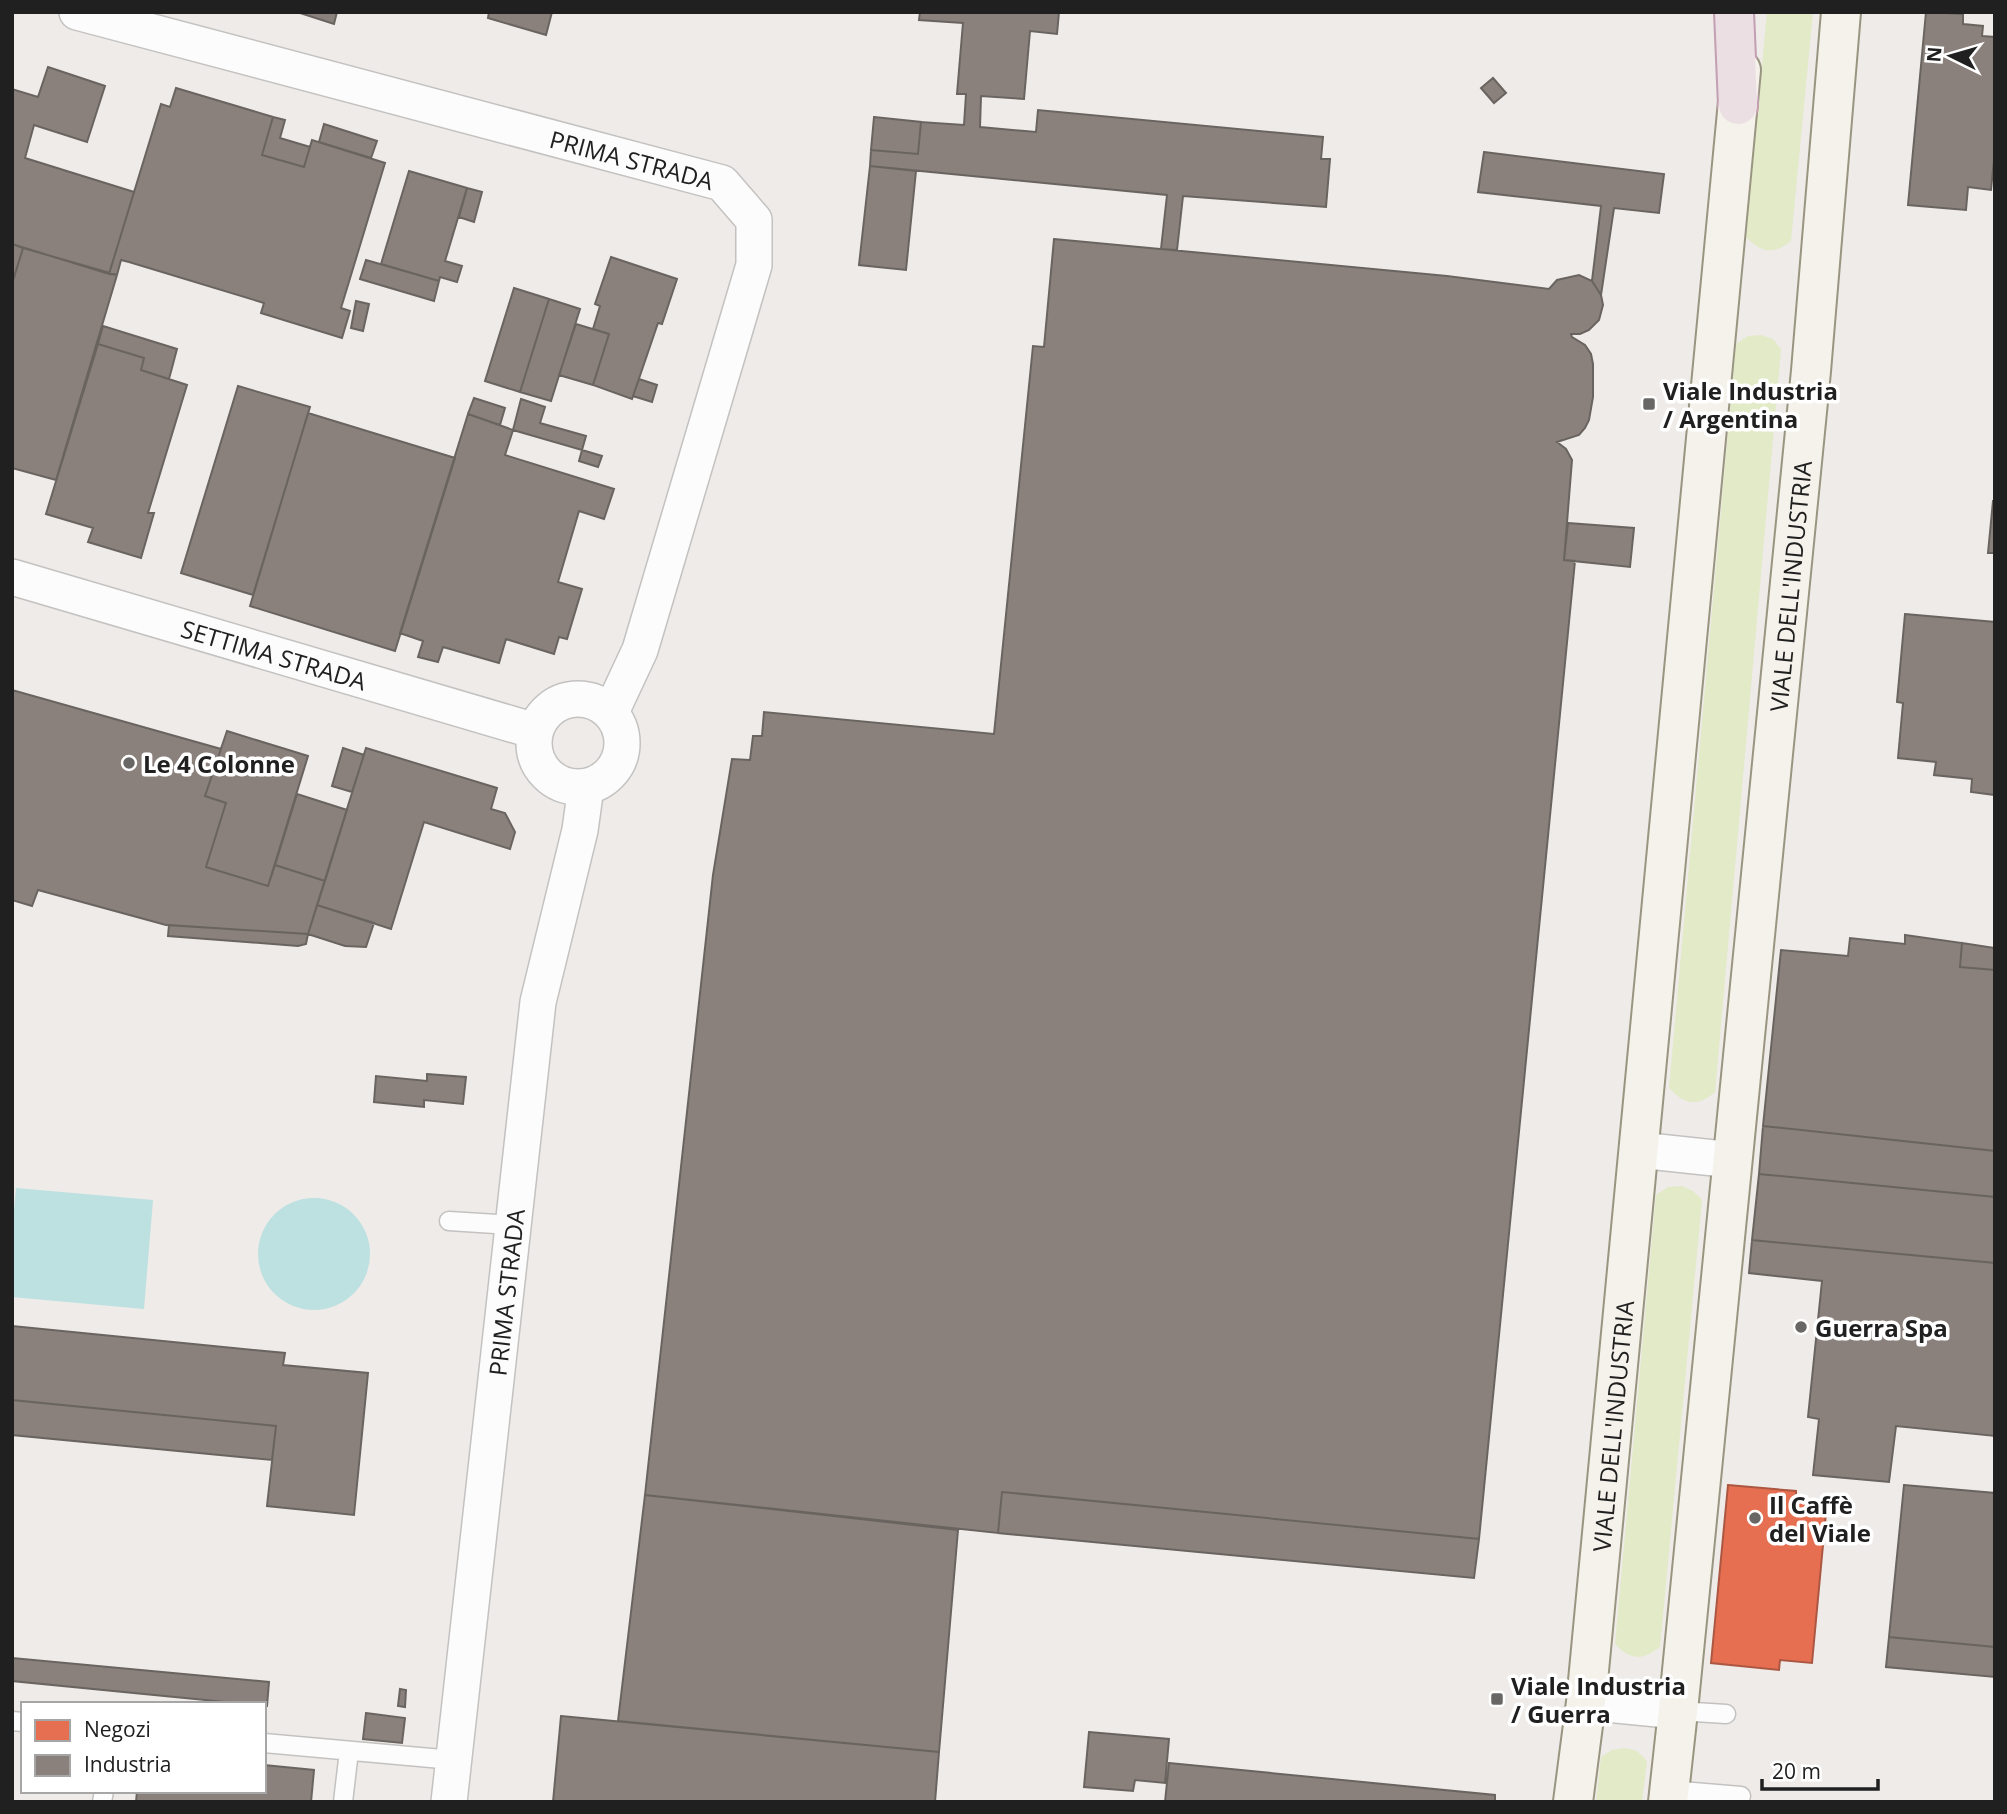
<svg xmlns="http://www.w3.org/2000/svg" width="2007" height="1814" font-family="'Open Sans',sans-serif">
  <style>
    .grass { fill: #e2eac7 }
    .water { fill: #bce1e0 }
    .shops { fill: #e76f51; stroke: #ab5742; stroke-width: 2 }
    .industry { fill: #8a817c; stroke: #6a6460; stroke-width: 2 }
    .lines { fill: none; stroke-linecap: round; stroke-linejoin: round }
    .lane-casing { stroke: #c4c2c1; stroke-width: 21 }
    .street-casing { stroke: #c4c2c1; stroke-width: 38 }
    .secondary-casing { stroke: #999580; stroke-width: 42 }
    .highway-casing { stroke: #c39fb2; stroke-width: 42 }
    .lane { stroke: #fcfcfc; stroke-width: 18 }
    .street { stroke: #fcfcfc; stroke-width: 35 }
    .secondary { stroke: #f4f2eb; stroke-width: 38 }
    .highway { stroke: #ebdfe3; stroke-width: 38 }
    .poi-dot { fill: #686766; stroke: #fff; stroke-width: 2.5 }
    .labels { text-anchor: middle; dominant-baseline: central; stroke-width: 7; stroke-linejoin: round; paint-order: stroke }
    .street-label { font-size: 24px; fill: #202020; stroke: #fff }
    .poi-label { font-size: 24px; font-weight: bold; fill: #202020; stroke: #fff; text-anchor: start }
  </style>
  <rect width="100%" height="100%" fill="#eeebe8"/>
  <path class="grass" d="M 1767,12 L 1813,12 L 1791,241 C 1774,255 1761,253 1746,237 Z
    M 1761,335 L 1773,339 L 1781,349 L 1715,1092 C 1697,1107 1685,1105 1669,1088 L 1736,344 L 1748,336 Z
    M 1682,1186 L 1693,1191 L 1702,1200 L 1660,1647 C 1642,1661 1630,1660 1615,1644 L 1656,1195 L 1668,1187 Z
    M 1625,1748 L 1637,1751 L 1647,1761 L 1642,1802 L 1596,1802 L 1601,1757 L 1612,1750 Z"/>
  <path class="water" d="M 16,1188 L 153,1200 L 144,1309 L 12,1297 L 12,1234 Z
    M258 1254a56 56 0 1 1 112 0a56 56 0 1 1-112 0Z"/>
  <path class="shops" d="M 1728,1485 L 1796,1491 L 1796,1499 L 1827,1502 L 1812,1663 L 1780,1660 L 1779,1670 L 1711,1663 Z"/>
  <path class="industry" d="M 297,12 L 337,12 L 334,24 Z
    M 489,12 L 552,12 L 546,35 L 488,18 Z
    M 920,12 L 1059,12 L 1057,34 L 1030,31 L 1024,99 L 981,96 L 980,127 L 1036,132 L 1038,110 L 1323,137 L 1321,159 L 1330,159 L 1326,207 L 1183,196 L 1177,250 L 1161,249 L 1167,195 L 870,166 L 871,150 L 918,154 L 921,122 L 964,125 L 966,94 L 957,94 L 963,23 L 919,20 Z
    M 1926,12 L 1963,14 L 1963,24 L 1983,26 L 1982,36 L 1995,37 L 1995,150 L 1991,190 L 1968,187 L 1966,210 L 1908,205 Z
    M 48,67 L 105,86 L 87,142 L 34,125 L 25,158 L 134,192 L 109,274 L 12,244 L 12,89 L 38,97 Z
    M 1493,78 L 1506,93 L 1494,103 L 1481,88 Z
    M 176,88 L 273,117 L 262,155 L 304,167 L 312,140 L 385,163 L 341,308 L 350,311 L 342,338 L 261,313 L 264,303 L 129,262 L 121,260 L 117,275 L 109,274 L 161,104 L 170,107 Z
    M 273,117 L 285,120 L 280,138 L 310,147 L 304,167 L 262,155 Z
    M 874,117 L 921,122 L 918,154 L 871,150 Z
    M 324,124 L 377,141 L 371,158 L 319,142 Z
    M 1484,152 L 1664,174 L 1659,213 L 1614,208 L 1601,295 L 1592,281 L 1601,206 L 1478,192 Z
    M 870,166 L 916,171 L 906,270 L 859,265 Z
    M 409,171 L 467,188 L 445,261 L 462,266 L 457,282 L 440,277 L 439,281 L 381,264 Z
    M 467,188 L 482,192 L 474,222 L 459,217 Z
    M 1054,239 L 1447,276 L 1549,289 L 1557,280 L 1579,275 L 1592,281 L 1601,295 L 1603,305 L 1599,320 L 1589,330 L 1580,334 L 1571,334 L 1572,337 L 1585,345 L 1591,354 L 1593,364 L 1593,397 L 1589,420 L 1585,428 L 1579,435 L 1557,442 L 1566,449 L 1572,460 L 1564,560 L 1575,561 L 1479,1539 L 1002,1492 L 998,1533 L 645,1495 L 713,875 L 732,759 L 750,760 L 753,736 L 762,736 L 764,712 L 994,734 L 1033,346 L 1044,347 Z
    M 12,244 L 23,248 L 12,284 Z
    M 23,248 L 117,275 L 56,480 L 12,468 L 12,284 Z
    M 611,257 L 677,279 L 662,324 L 658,323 L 632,399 L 593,385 L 609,334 L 593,329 L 600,306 L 595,304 Z
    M 366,260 L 439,281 L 434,301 L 360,279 Z
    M 514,288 L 549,299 L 520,392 L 485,381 Z
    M 549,299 L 580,309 L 551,401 L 520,392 Z
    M 356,301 L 369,304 L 363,331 L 351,328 Z
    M 576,324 L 609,334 L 593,385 L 559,375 Z
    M 103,326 L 177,349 L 169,379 L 141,370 L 144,358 L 98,344 Z
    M 98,344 L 144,358 L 141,370 L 187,385 L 148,513 L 154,513 L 141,558 L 88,542 L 93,528 L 46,514 Z
    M 639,379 L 657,385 L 652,402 L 633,396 Z
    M 238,386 L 310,407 L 253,595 L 181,573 Z
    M 474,398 L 505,408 L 500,425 L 468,414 Z
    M 521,399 L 545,407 L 540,423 L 586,436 L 582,450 L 513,430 Z
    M 308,413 L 455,458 L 395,651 L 250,606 Z
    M 468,414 L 513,430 L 505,455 L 614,489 L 604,519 L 579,511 L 558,582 L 582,589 L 567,639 L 559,637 L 554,654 L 506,639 L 499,663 L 443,647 L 438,662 L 418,657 L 423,641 L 400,633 Z
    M 582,450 L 602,456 L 598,467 L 579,461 Z
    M 1993,501 L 1995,501 L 1995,553 L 1988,553 Z
    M 1568,523 L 1634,528 L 1630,567 L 1564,560 Z
    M 1905,614 L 1995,622 L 1995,795 L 1971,792 L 1972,779 L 1934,775 L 1936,762 L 1898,758 L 1903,703 L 1897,702 Z
    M 12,690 L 221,749 L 205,796 L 226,803 L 206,867 L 268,886 L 275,865 L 325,881 L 308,934 L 166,925 L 38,890 L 32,906 L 12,900 Z
    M 227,731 L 308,756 L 268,886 L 206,867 L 226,803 L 205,796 Z
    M 343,748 L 364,755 L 352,792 L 332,786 Z
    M 366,748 L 497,788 L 491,809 L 505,813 L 515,832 L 510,849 L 424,822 L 391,929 L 317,905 Z
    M 297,794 L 347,810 L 325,881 L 275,865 Z
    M 317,905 L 374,923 L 366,947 L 345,946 L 308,934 Z
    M 169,925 L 308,934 L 306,944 L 298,946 L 168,936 Z
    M 1905,935 L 1962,943 L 1960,967 L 1995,970 L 1995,1151 L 1763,1126 L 1781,950 L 1848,956 L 1850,938 L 1905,944 Z
    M 1962,943 L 1995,948 L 1995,970 L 1960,967 Z
    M 427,1074 L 466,1077 L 463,1104 L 424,1100 L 424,1107 L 374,1102 L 376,1076 L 427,1081 Z
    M 1763,1126 L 1995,1151 L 1995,1197 L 1759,1174 Z
    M 1759,1174 L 1995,1197 L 1995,1263 L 1752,1240 Z
    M 1752,1240 L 1995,1263 L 1995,1436 L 1896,1426 L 1889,1482 L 1813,1475 L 1819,1419 L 1808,1417 L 1822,1281 L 1749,1273 Z
    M 12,1326 L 285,1353 L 283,1365 L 368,1373 L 354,1515 L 267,1506 L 276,1426 L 12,1400 Z
    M 12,1400 L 276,1426 L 272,1460 L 12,1435 Z
    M 1904,1485 L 1995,1493 L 1995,1647 L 1889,1637 Z
    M 1002,1492 L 1479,1539 L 1474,1578 L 998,1533 Z
    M 645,1495 L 958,1530 L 939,1752 L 618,1721 Z
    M 1889,1637 L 1995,1647 L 1995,1677 L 1886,1667 Z
    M 12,1658 L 269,1682 L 267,1706 L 264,1706 L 264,1704 L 246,1704 L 12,1681 Z
    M 400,1689 L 406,1690 L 405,1707 L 398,1706 Z
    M 366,1713 L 405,1718 L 402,1743 L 363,1739 Z
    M 561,1716 L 939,1752 L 935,1802 L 553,1802 Z
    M 1089,1732 L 1169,1739 L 1165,1783 L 1135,1780 L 1133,1791 L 1084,1787 Z
    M 1169,1763 L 1495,1795 L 1495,1802 L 1165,1802 Z
    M 264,1765 L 314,1770 L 311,1802 L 136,1802 L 137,1791 L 264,1791 Z"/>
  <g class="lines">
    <defs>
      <path id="lane" d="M 449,1221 L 512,1225
        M 1678,1711 L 1726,1714
        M 12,1721 L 23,1722
        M 264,1743 L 453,1760
        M 1669,1790 L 1741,1796
        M 102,1802 L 104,1791
        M 343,1802 L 349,1751"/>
      <g id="street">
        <path id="s1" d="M 77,12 L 722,183 L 754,220 L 754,265 L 640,650 L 611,712"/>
        <path id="s2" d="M 12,577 L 535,731"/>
        <circle cx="578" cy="743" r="44"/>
        <path d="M 1639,1150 L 1733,1160"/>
        <path d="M 1586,1702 L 1678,1711"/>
        <path id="s3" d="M 449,1802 L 538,1002 L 580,830 L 586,787"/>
      </g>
      <g id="secondary">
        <path id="s4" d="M 1573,1802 L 1586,1702 L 1741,70"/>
        <path id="s5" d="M 1668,1802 L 1678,1711 L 1811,371 L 1841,12"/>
      </g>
      <path id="highway" d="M 1734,12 L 1738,105"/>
    </defs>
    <use href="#lane" class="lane-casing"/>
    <use href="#street" class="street-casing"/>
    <use href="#secondary" class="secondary-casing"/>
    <use href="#highway" class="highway-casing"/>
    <use href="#lane" class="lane"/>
    <use href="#street" class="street"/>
    <use href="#secondary" class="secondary"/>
    <use href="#highway" class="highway"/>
  </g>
  <g class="poi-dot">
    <rect x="1642" y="397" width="14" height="14" rx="3.5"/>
    <circle cx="129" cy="763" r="7"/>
    <circle cx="1801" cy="1327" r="7"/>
    <circle cx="1755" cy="1518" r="7"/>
    <rect x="1490" y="1692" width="14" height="14" rx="3.5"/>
  </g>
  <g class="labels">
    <g class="street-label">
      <text stroke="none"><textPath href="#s1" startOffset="574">PRIMA STRADA</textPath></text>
      <text stroke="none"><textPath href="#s5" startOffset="1222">VIALE DELL'INDUSTRIA</textPath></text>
      <text stroke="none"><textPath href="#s2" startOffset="273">SETTIMA STRADA</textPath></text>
      <text stroke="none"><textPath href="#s3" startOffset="513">PRIMA STRADA</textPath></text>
      <text stroke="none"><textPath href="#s4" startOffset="378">VIALE DELL'INDUSTRIA</textPath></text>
    </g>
    <g class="poi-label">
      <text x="1663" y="390">Viale Industria<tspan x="1663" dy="28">/ Argentina</tspan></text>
      <text x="143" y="763">Le 4 Colonne</text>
      <text x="1815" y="1327">Guerra Spa</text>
      <text x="1769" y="1504">Il Caffè<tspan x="1769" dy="28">del Viale</tspan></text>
      <text x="1511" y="1685">Viale Industria<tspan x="1511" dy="28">/ Guerra</tspan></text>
    </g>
  </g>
  <rect width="2007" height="1814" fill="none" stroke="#202020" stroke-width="28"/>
  <rect x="21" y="1702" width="245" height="91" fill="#ffffff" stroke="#a6a6a6" stroke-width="2"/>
  <rect x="35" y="1720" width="35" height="21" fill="#e76f51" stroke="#a6a6a6" stroke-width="2"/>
  <text x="84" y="1737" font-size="21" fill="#202020">Negozi</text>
  <rect x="35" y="1755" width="35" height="21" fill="#8a817c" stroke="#a6a6a6" stroke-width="2"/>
  <text x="84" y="1772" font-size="21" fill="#202020">Industria</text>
  <g transform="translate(1951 56) rotate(275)" stroke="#ffffff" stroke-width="5" paint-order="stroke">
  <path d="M0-5L12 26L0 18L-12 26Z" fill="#202020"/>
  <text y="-10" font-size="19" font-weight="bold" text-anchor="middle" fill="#202020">N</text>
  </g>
  <path d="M1762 1779v10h116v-10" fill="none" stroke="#202020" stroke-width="3.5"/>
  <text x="1772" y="1779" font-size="21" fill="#202020" stroke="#ffffff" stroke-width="5" paint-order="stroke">20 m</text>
</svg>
